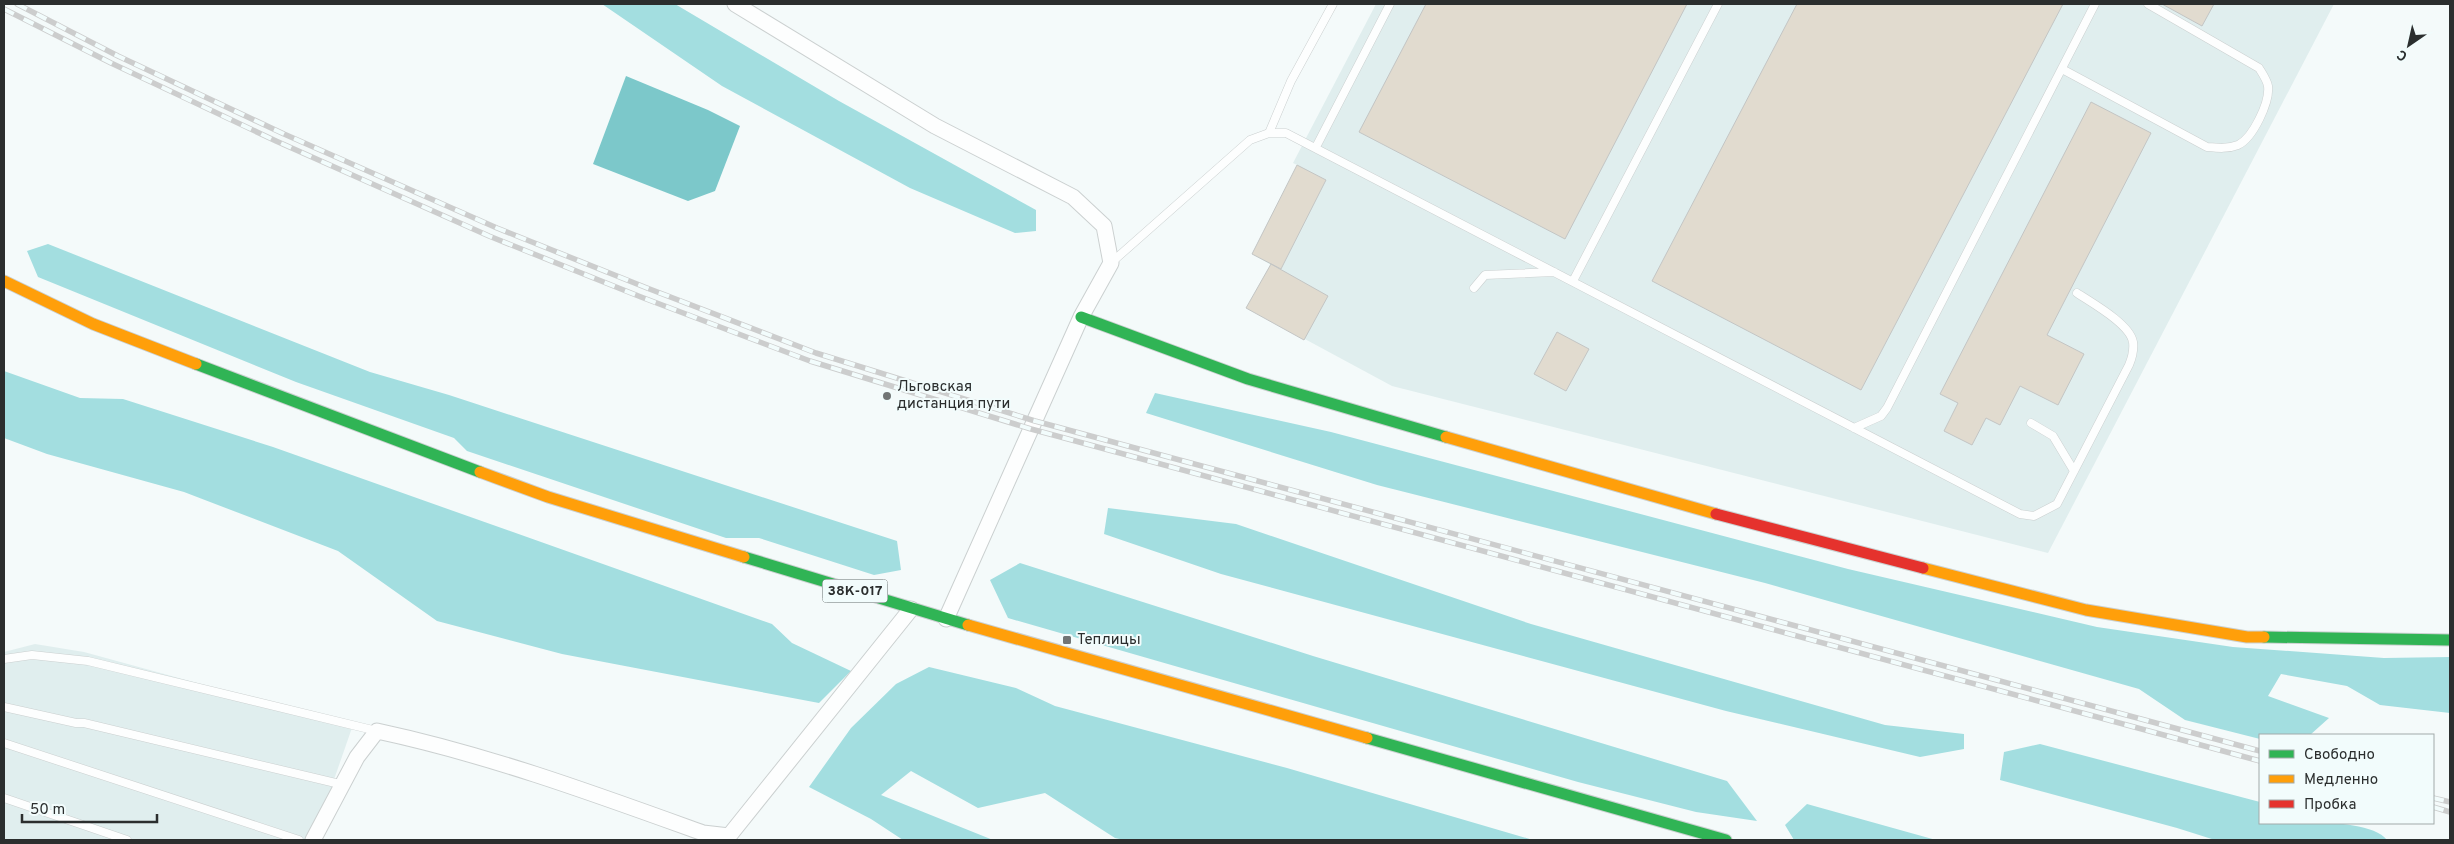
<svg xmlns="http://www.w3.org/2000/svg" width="2454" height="844" font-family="Overpass,sans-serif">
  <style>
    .built { fill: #e0eeee }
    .forest { fill: #a3dee0 }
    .water { fill: #7cc8ca }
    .building { fill: #e1dbcf; stroke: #c3c5c4 }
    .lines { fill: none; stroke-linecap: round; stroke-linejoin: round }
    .lane-casing { stroke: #cbd0d0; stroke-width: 9 }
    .street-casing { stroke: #cbd0d0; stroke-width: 17 }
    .fast-casing { stroke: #cbd0d0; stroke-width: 13 }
    .slow-casing { stroke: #cbd0d0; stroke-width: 13 }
    .jam-casing { stroke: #cbd0d0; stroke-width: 13 }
    .lane { stroke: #fdfefe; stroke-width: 8 }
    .street { stroke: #fdfefe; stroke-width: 15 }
    .fast { stroke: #30b455; stroke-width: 11 }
    .slow { stroke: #ff9f0a; stroke-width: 11 }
    .jam { stroke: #e5322d; stroke-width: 11 }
    .rail-casing { stroke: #cccdcd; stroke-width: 5.5 }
    .rail { stroke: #f2fcfc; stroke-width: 4; stroke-dasharray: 11; stroke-linecap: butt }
    .poi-dot { fill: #717575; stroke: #f2fcfc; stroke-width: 2 }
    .labels { text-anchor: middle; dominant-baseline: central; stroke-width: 4; stroke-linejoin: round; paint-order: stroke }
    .shield { fill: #f2fcfc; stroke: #676c6c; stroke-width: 1 }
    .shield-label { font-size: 14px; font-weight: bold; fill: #2b2e2e }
    .poi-label { font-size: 15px; fill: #2b2e2e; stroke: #f2fcfc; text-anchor: start }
  </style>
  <rect width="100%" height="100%" fill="#f4fafa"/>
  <path class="built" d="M 1376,4 L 2334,4 L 2048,553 L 1392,386 L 1247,308 L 1271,265 L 1252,254 L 1297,165 L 1293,163 Z
    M 35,644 L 84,652 L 241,695 L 354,722 L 313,840 L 4,840 L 4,652 Z"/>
  <path class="forest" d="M 602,4 L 675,4 L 839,101 L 1036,210 L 1036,231 L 1015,233 L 910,188 L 722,86 Z
    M 48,244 L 370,372 L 449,395 L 897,541 L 901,570 L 874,575 L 759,538 L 726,538 L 467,451 L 454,438 L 296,382 L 38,277 L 27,251 Z
    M 4,371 L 80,398 L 123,399 L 273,447 L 772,624 L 792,643 L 851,671 L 819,703 L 562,654 L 437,621 L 338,551 L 184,492 L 47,454 L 4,438 Z
    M 1155,393 L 1331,432 L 1848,569 L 2097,627 L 2233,647 L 2384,658 L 2450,657 L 2450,713 L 2380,705 L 2347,686 L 2281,674 L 2268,696 L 2329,718 L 2310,735 L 2260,735 L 2260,739 L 2185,720 L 2139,689 L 1765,583 L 1377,485 L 1146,413 Z
    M 1108,508 L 1236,524 L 1531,624 L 1885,725 L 1964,734 L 1964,749 L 1920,757 L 1726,711 L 1221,574 L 1104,534 Z
    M 1020,563 L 1313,656 L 1727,781 L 1757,821 L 1696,812 L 1578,782 L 1008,618 L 990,580 Z
    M 929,667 L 1016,688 L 1055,706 L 1287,768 L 1533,840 L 1124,840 L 1115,838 L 1045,793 L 978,808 L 911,771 L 881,795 L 993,840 L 903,840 L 871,819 L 809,787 L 851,728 L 896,684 Z
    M 2040,744 L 2260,802 L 2260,823 C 2289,823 2369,817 2387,840 L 2215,840 L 2177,828 L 2000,780 L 2004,752 Z
    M 1807,804 L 1936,840 L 1794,840 L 1785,825 Z"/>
  <path class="water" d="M 626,76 L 708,110 L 740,126 L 715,191 L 688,201 L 593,164 Z"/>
  <path class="building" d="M 1426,4 L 1687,4 L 1565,239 L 1359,132 Z
    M 1797,4 L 2063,4 L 1861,390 L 1652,281 Z
    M 2162,4 L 2214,4 L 2202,26 Z
    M 2091,102 L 2151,133 L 2047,335 L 2084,354 L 2058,405 L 2020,386 L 2000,425 L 1986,418 L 1972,445 L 1944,431 L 1958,403 L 1940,394 Z
    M 1297,165 L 1326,180 L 1281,269 L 1252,254 Z
    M 1271,264 L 1328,296 L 1304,340 L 1246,308 Z
    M 1557,332 L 1589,349 L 1566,391 L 1534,374 Z"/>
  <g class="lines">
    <defs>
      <path id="lane" d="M 2062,69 L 2207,147 C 2218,148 2228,149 2238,145 C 2253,138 2270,102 2268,86 C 2267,80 2262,73 2259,68 L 2148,4
        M 1269,133 L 1291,81 L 1333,4
        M 1316,147 L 1390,4
        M 1112,262 L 1250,140 L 1269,133 L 1286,133 L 2020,514 L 2034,516 L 2057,504 L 2129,365 C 2132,358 2134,350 2133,342 C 2130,324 2092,303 2077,293
        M 1573,281 L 1718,4
        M 1474,288 L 1485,275 L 1554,272
        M 2031,423 L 2053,436 L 2074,471
        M 1854,428 L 1881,416 L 1887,408 L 2095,4
        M 4,659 L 32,655 L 88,661 L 377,731
        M 4,707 L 76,723 L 84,723 L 344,785
        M 4,743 L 299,840
        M 4,798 L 127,840"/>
      <path id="street" d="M 735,4 L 935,126 L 1073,197 L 1104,226 L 1111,263 L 1081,317 L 946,619
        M 313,840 L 357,757 L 377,731 C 489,755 595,794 703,833 L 729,836 L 911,609"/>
      <path id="fast" d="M 1081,317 L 1248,379 L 1446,437
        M 196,364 L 480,472
        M 744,557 L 968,625
        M 2264,637 L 2450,640
        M 1367,738 L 1726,840"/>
      <path id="slow" d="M 4,281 L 93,324 L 196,364
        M 1446,437 L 1716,514
        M 480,472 L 548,497 L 744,557
        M 1923,568 L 2086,610 L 2247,637 L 2264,637
        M 968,625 L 1367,738"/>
      <path id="jam" d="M 1716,514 L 1923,568"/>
    </defs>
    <use href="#lane" class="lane-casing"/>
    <use href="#street" class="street-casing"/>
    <use href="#fast" class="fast-casing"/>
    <use href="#slow" class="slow-casing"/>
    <use href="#jam" class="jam-casing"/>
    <use href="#lane" class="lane"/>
    <use href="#street" class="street"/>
    <use href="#fast" class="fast"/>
    <use href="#slow" class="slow"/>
    <use href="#jam" class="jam"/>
    <defs>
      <path id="rail" d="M 17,4 L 118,56 L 284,134 L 497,228 L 647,288 L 816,353 L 1035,421 L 2260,751
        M 4,9 L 111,63 L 276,141 L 489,236 L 641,297 L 810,361 L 1031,429 L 2260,761
        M 2433,798 L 2450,802
        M 2433,807 L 2450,812"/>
    </defs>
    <use href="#rail" class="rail-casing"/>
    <use href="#rail" class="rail"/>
  </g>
  <g class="poi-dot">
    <circle cx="887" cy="396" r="5"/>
    <rect x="1062" y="635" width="10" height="10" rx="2.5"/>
  </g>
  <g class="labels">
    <rect class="shield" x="822.5" y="579.5" width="65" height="23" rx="4"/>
    <g class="shield-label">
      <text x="855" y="591">38К-017</text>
    </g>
    <g class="poi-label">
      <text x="897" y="387">Льговская<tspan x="897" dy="17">дистанция пути</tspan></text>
      <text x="1077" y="640">Теплицы</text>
    </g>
  </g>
  <rect width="2454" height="844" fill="none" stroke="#2b2e2e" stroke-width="10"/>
  <rect x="2259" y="734" width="175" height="90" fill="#f2fcfc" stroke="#a2aaaa"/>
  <rect x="2269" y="750" width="25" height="8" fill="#30b455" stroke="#a2aaaa"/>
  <text x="2304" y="759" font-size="15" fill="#2b2e2e">Свободно</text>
  <rect x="2269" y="775" width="25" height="8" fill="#ff9f0a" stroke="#a2aaaa"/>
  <text x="2304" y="784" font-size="15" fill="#2b2e2e">Медленно</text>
  <rect x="2269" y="800" width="25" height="8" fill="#e5322d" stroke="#a2aaaa"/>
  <text x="2304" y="809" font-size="15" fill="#2b2e2e">Пробка</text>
  <g transform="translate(2409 45) rotate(214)" stroke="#f2fcfc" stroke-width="4" paint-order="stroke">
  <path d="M0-4L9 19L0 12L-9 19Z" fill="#2b2e2e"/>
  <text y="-8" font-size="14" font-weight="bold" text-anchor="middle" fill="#2b2e2e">С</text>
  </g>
  <path d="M22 814v8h135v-8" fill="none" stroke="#2b2e2e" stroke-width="2.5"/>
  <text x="30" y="814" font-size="15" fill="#2b2e2e" stroke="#f2fcfc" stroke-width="4" paint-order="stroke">50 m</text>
</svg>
